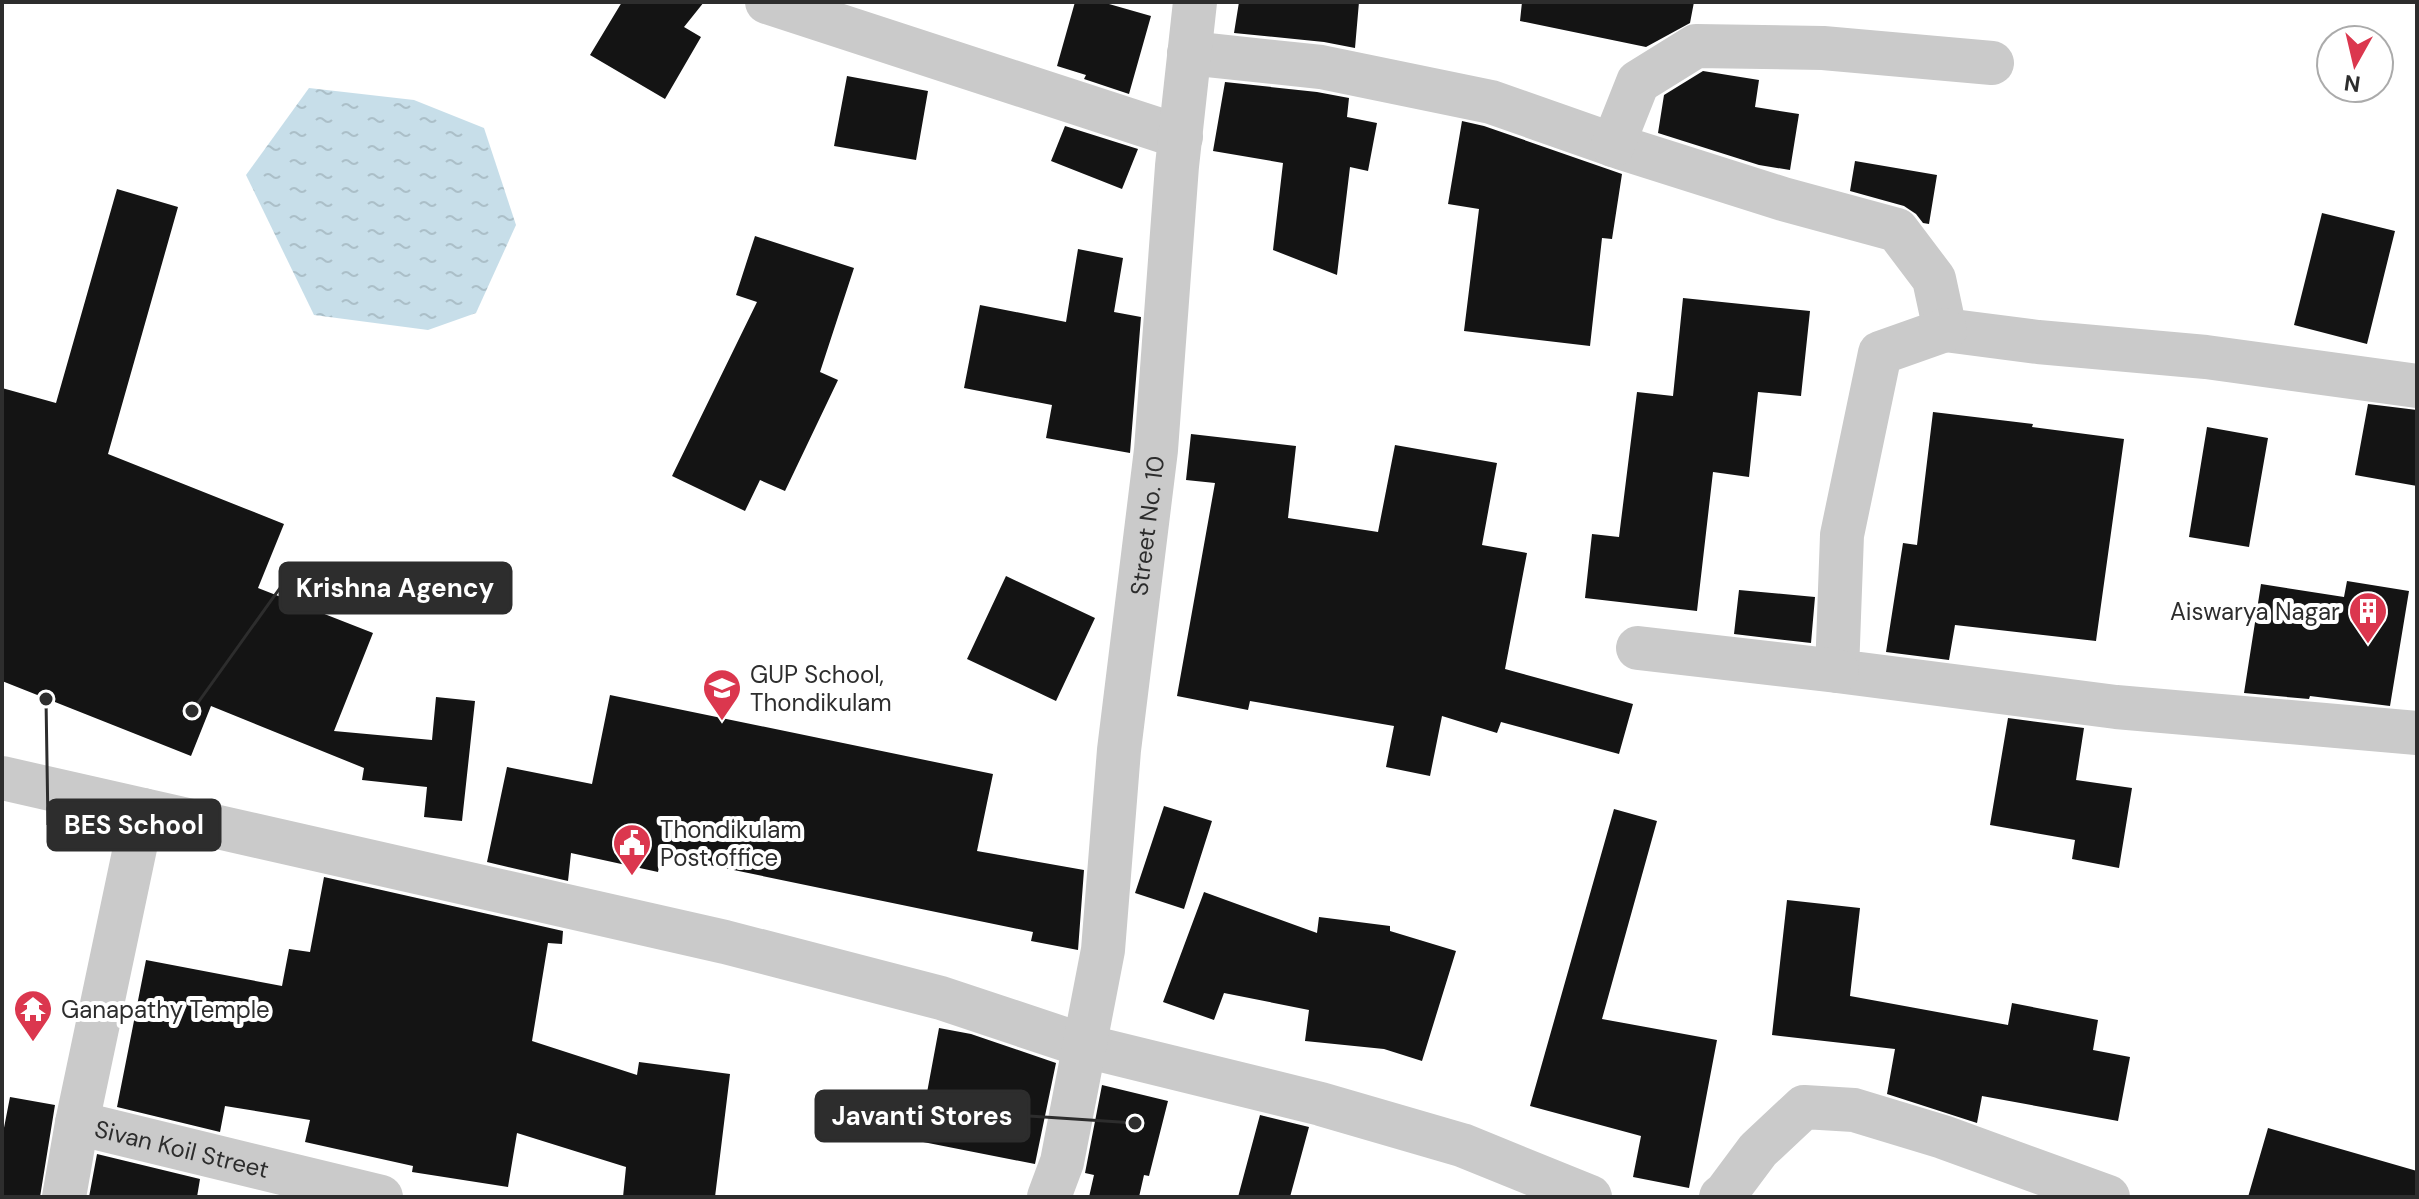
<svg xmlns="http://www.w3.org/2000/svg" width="2419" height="1199" font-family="'DM Sans',sans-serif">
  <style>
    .water { fill: url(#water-ripples) }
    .building { fill: #141414 }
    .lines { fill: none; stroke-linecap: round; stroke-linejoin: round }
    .minor { stroke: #cacaca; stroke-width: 44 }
    .labels { text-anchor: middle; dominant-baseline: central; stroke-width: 8; stroke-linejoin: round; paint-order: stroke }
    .street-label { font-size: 24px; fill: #2d2d2d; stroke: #fff }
    .poi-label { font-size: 24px; fill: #2d2d2d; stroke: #fff; text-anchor: start }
    .leader { fill: none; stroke: #2d2d2d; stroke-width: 3 }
    .callout-dot { fill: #2d2d2d; stroke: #fff; stroke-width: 3 }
    .callout { fill: #2d2d2d; stroke: #2d2d2d; stroke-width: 3 }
    .callout-label { font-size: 26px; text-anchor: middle; font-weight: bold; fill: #fff }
  </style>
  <defs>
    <pattern id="water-ripples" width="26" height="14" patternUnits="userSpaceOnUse" patternTransform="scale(2)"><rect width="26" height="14" fill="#c7dee9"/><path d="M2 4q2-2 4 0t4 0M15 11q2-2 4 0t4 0" fill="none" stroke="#abbfc8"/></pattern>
  </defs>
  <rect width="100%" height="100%" fill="#fff"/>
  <path class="water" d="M 309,88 L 414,100 L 484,128 L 516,225 L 476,313 L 428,330 L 314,315 L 246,175 Z"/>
  <path class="building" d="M 622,2 L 704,2 L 684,27 L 701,37 L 665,99 L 590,55 Z
    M 1075,2 L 1102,2 L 1151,16 L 1129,94 L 1084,79 L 1086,75 L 1057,66 Z
    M 1239,2 L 1359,2 L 1355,48 L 1324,42 L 1234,33 Z
    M 1522,2 L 1694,2 L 1690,23 L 1646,47 L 1520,21 Z
    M 1703,71 L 1759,80 L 1755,107 L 1799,114 L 1790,170 L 1759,165 L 1658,133 L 1664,95 Z
    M 847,76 L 928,91 L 916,160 L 834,146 Z
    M 1225,82 L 1317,92 L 1349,98 L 1347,117 L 1377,123 L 1368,171 L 1350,167 L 1337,275 L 1273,250 L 1283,163 L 1213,151 Z
    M 1462,121 L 1484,126 L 1622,174 L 1612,239 L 1602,238 L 1590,346 L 1464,331 L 1479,209 L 1448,204 Z
    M 1065,126 L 1138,149 L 1122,189 L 1051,161 Z
    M 1855,161 L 1937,175 L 1929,224 L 1923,223 L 1916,214 L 1904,206 L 1850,191 Z
    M 117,189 L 178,207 L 108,454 L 284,524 L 258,588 L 373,633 L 334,731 L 432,740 L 436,697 L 475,701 L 462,821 L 424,817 L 427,787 L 362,780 L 364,768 L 211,706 L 191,756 L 2,681 L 2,388 L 56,403 Z
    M 2322,213 L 2395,231 L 2367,344 L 2294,325 Z
    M 755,236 L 854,268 L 820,372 L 838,380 L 785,491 L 760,480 L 745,511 L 672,476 L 757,302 L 736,295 Z
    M 1078,249 L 1123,258 L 1114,312 L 1141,317 L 1130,453 L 1046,438 L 1052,405 L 964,388 L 980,305 L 1066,322 Z
    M 1683,298 L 1810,311 L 1801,396 L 1758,392 L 1749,477 L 1713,472 L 1697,611 L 1585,598 L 1592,534 L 1619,537 L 1637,392 L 1673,396 Z
    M 2368,404 L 2417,410 L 2417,486 L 2355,475 Z
    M 1933,412 L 2033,424 L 2032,427 L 2124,439 L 2096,641 L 1955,625 L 1949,660 L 1886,652 L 1903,543 L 1917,545 Z
    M 2207,427 L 2268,438 L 2249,547 L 2189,537 Z
    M 1191,434 L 1296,446 L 1288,518 L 1378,532 L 1395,445 L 1497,463 L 1482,545 L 1527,553 L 1505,669 L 1633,704 L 1619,754 L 1501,722 L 1497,733 L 1442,716 L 1430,776 L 1386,767 L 1394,726 L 1250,701 L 1248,710 L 1177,696 L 1215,483 L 1186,480 Z
    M 1006,576 L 1095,618 L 1056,701 L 967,659 Z
    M 2347,581 L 2409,591 L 2390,706 L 2310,696 L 2309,699 L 2244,693 L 2261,584 L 2344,597 Z
    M 1739,590 L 1815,597 L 1811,643 L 1734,634 Z
    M 610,695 L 993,774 L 977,851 L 1084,870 L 1078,950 L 1031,941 L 1033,932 L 661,855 L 658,872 L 571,853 L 568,881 L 487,862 L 507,767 L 592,784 Z
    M 2008,718 L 2084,728 L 2076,780 L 2132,788 L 2119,868 L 2072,859 L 2075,840 L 1990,825 Z
    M 1164,806 L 1212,821 L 1184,909 L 1135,893 Z
    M 1614,809 L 1657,821 L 1602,1019 L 1717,1040 L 1689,1188 L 1633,1177 L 1641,1136 L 1530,1106 Z
    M 324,877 L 563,931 L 562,944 L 548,943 L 532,1041 L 637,1075 L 639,1062 L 730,1074 L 715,1197 L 623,1197 L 626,1167 L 517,1133 L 508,1187 L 412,1172 L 413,1166 L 305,1142 L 310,1120 L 225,1106 L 220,1132 L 117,1107 L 146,960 L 282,986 L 289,949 L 310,952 Z
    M 1204,892 L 1317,933 L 1319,917 L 1390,926 L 1390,931 L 1456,951 L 1422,1061 L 1384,1049 L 1305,1041 L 1309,1010 L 1224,993 L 1214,1020 L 1163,1002 Z
    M 1787,900 L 1860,908 L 1850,996 L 2008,1025 L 2012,1003 L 2098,1020 L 2093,1050 L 2130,1057 L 2118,1121 L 1982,1096 L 1977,1123 L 1887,1094 L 1895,1049 L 1772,1035 Z
    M 939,1028 L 971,1034 L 1056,1063 L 1035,1164 L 918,1141 Z
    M 1102,1085 L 1168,1101 L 1149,1176 L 1144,1175 L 1139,1197 L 1089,1197 L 1094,1175 L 1085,1173 Z
    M 10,1097 L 55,1105 L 40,1197 L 2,1197 L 2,1138 Z
    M 1260,1115 L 1309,1127 L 1290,1197 L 1238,1197 Z
    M 2268,1128 L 2417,1171 L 2417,1197 L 2248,1197 Z
    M 97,1154 L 200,1179 L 197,1197 L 89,1197 Z"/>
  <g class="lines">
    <g class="minor">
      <path d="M 767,2 L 1181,137"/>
      <path d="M 1189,53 L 1321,67 L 1491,102 L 1622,148 L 1783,199 L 1897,230 L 1934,279 L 1945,330 L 2038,342 L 2206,357 L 2417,386"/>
      <path d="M 1613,145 L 1638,82 L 1696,46 L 1823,48 L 1992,63"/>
      <path d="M 1945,330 L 1880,353 L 1842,535 L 1837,671 L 2116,707 L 2417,733"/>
      <path d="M 1638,648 L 1837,671"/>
      <path d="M 2,778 L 725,942 L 941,998 L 1085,1046 L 1321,1104 L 1462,1145 L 1590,1197"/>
      <path id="s1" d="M 77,1123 L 381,1197"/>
      <path d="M 64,1197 L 77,1123 L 143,810"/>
      <path id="s2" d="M 1049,1197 L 1062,1162 L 1103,950 L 1119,750 L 1156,450 L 1177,166 L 1195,2"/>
      <path d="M 1721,1197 L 1726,1193 L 1758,1150 L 1804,1107 L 1854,1110 L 1943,1137 L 2108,1197"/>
    </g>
  </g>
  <defs>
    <symbol id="building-pin" viewBox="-11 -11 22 30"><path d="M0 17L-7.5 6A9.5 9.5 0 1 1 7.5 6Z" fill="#db374e" stroke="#fff"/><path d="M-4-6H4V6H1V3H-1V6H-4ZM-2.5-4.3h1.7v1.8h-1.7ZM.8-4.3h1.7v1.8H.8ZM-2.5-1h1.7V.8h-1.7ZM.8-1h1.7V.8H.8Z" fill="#fff"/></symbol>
    <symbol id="school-pin" viewBox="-11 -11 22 30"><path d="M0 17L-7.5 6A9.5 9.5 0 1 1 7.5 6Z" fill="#db374e" stroke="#fff"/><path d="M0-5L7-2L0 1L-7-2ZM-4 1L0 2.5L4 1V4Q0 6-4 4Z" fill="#fff"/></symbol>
    <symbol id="civic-pin" viewBox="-11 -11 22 30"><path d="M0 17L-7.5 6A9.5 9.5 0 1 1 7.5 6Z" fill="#db374e" stroke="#fff"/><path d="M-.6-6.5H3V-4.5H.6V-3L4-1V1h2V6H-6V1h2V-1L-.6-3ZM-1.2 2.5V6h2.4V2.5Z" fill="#fff"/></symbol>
    <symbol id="temple-pin" viewBox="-11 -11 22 30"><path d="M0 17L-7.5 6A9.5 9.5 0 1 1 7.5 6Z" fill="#db374e" stroke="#fff"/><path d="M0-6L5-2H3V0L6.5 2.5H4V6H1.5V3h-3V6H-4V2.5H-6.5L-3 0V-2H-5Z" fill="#fff"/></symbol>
  </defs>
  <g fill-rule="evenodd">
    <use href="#building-pin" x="2346" y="589" width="44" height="60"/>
    <use href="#school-pin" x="700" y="666" width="44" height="60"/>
    <use href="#civic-pin" x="610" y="821" width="44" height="60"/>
    <use href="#temple-pin" x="11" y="987" width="44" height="60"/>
  </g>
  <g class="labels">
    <g class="street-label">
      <text stroke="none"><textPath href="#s2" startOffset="680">Street No. 10</textPath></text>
      <text stroke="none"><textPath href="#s1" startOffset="108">Sivan Koil Street</textPath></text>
    </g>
    <g class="poi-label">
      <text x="2340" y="611" text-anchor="end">Aiswarya Nagar</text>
      <text x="750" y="674">GUP School,<tspan x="750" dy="28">Thondikulam</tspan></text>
      <text x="660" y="829">Thondikulam<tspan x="660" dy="28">Post office</tspan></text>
      <text x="61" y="1009">Ganapathy Temple</text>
    </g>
  </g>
  <path class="leader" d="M192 711L280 588M46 699L48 825M1135 1123L1029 1116"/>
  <g class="callout-dot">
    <circle cx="192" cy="711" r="8"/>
    <circle cx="46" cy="699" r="8"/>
    <circle cx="1135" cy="1123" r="8"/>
  </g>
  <g class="callout">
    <rect x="280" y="563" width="231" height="50" rx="8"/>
    <rect x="48" y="800" width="172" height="50" rx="8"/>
    <rect x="816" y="1091" width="213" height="50" rx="8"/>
  </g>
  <g class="callout-label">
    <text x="395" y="597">Krishna Agency</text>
    <text x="134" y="834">BES School</text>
    <text x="922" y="1125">Javanti Stores</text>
  </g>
  <rect width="2419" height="1199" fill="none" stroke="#2d2d2d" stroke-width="8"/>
  <g transform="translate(2355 64) rotate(188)"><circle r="38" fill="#ffffff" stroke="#ababab" stroke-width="2"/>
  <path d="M0-6L14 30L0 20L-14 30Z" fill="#db374e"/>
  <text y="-12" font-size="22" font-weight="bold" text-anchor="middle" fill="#2d2d2d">N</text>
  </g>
</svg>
